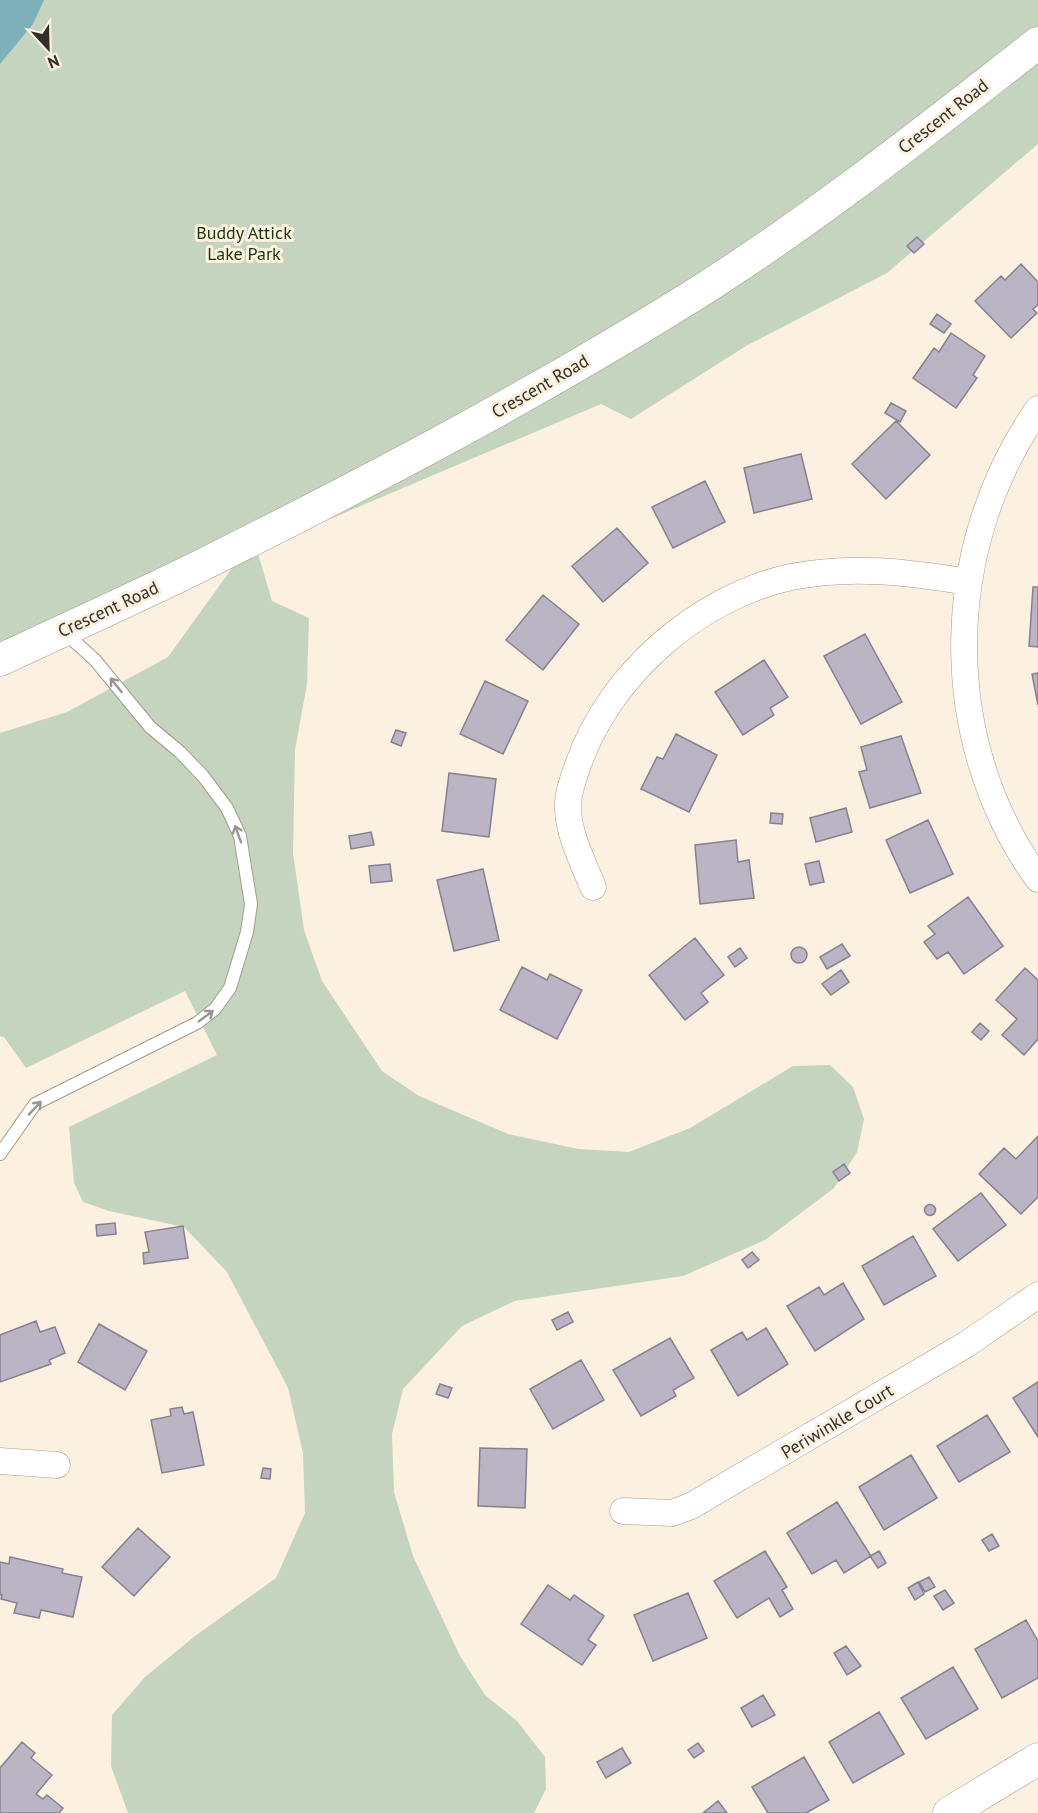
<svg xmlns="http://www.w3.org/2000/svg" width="1038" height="1813" font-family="'PT Sans',sans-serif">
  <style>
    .green { fill: #c4d4bf }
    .water { fill: #7db0b8 }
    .building { fill: #bab4c4; stroke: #86808f; stroke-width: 1.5 }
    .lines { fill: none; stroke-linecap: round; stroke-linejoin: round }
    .service-casing { stroke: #a59b8c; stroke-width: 14 }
    .minor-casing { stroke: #a59b8c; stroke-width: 27 }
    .tertiary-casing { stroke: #a59b8c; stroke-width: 33 }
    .service { stroke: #fff; stroke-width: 12 }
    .minor { stroke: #fff; stroke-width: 26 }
    .tertiary { stroke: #fff; stroke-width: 32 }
    .oneway { stroke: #989694 }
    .labels { text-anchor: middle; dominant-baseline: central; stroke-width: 6; stroke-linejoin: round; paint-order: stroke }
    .street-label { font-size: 18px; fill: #322e28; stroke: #fcf0e1 }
    .park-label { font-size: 18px; fill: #163807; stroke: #fcf0e1 }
  </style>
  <rect width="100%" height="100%" fill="#fcf0e1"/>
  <path class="green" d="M 0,0 L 1038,0 L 1038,144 L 887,273 L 746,346 L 631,419 L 601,404 L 257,550 L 272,601 L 309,618 L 307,684 L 295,750 L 293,853 L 304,930 L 322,981 L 382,1071 L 419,1096 L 508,1134 L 578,1149 L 629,1152 L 690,1128 L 793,1066 L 830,1065 L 853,1087 L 864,1119 L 857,1152 L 834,1188 L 765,1240 L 683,1276 L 515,1301 L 462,1326 L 403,1389 L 392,1434 L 394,1492 L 413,1556 L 460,1656 L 485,1695 L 517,1721 L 545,1757 L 546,1789 L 534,1813 L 128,1813 L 111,1766 L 112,1715 L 145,1677 L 195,1636 L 276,1578 L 305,1513 L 303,1453 L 288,1388 L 227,1272 L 184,1227 L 109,1211 L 83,1202 L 74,1183 L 69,1127 L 217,1055 L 185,991 L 26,1068 L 4,1037 L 0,1036 L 0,733 L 67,712 L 168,657 L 240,557 L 0,658 Z"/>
  <path class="water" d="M 0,0 L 44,0 L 33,24 L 0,64 Z"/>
  <path class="building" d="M 917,237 L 924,244 L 914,253 L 907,246 Z
    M 1021,264 L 1038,282 L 1038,305 L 1033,309 L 1037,313 L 1011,338 L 975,301 L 1001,276 L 1005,280 Z
    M 937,314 L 951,324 L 944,333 L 930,324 Z
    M 951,333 L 985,356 L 973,375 L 977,378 L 956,408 L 913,378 L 934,348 L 939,352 Z
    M 891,403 L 906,411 L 900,422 L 885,413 Z
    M 896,421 L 930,455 L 886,499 L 852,464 Z
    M 801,454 L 812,499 L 754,513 L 744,468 Z
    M 705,481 L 725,522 L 673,548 L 652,507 Z
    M 617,528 L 648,563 L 603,602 L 572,566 Z
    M 1033,587 L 1038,587 L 1038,647 L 1029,646 Z
    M 543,595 L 579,624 L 543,670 L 506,640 Z
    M 865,634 L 902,702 L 861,724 L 824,656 Z
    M 764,660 L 788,697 L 770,708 L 774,715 L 743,735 L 715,692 Z
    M 1038,673 L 1038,705 L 1032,674 Z
    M 485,681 L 528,701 L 503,754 L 460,734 Z
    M 396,730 L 406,733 L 401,746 L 391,742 Z
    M 676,734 L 717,755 L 689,812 L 641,789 L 657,757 L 663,759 Z
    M 901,736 L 921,793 L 870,808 L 859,772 L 867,770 L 861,747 Z
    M 449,773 L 496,779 L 489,837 L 442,831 Z
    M 846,808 L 852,832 L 816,842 L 810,818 Z
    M 771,813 L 783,814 L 782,824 L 770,823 Z
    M 928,820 L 953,874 L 910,893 L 886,840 Z
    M 371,832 L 374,845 L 351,849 L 349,836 Z
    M 736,840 L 738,862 L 749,860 L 754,898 L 700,904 L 695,845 Z
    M 819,861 L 824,882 L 810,885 L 805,864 Z
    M 390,864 L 392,881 L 371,883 L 369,866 Z
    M 483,869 L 499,940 L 454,951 L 437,880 Z
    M 968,897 L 1003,946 L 964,974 L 948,952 L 937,959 L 924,942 L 935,934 L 928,926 Z
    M 695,938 L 724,975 L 701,993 L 708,1002 L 685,1020 L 649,975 Z
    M 842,944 L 850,956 L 827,969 L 820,957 Z
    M791 955a8 8 0 1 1 16 0a8 8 0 1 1-16 0Z
    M 740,948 L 747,958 L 735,967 L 728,957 Z
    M 522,967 L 547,980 L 550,974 L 582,990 L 557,1039 L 500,1010 Z
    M 1025,968 L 1038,980 L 1038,1039 L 1024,1055 L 1002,1035 L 1017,1019 L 996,1000 Z
    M 841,970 L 849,982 L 831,995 L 822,984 Z
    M 980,1023 L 989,1031 L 981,1040 L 972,1032 Z
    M 1038,1136 L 1038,1197 L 1021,1214 L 979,1174 L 1004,1148 L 1016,1159 Z
    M 844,1164 L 850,1173 L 839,1181 L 833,1172 Z
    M 981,1193 L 1006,1225 L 958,1261 L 933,1229 Z
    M924.5 1210a5.5 5.5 0 1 1 11 0a5.5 5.5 0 1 1-11 0Z
    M 115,1223 L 116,1234 L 97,1236 L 96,1225 Z
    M 183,1226 L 188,1258 L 144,1264 L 143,1253 L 149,1252 L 145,1232 Z
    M 913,1236 L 936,1276 L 884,1305 L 862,1266 Z
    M 752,1252 L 759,1260 L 748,1268 L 742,1260 Z
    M 843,1283 L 864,1319 L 815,1351 L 787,1306 L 819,1287 L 824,1295 Z
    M 568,1312 L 573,1322 L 557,1330 L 552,1320 Z
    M 36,1321 L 40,1332 L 55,1327 L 65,1353 L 49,1360 L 51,1364 L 0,1382 L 0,1335 Z
    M 99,1324 L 147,1351 L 125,1390 L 78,1362 Z
    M 766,1328 L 788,1364 L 738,1396 L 711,1350 L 742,1332 L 747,1340 Z
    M 670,1338 L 694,1378 L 673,1390 L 676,1396 L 641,1416 L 613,1370 Z
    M 581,1360 L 604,1400 L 553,1429 L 530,1389 Z
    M 1038,1382 L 1038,1437 L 1013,1398 Z
    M 440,1384 L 452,1388 L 448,1398 L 436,1394 Z
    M 182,1407 L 184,1414 L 193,1412 L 204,1465 L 162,1473 L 151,1420 L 171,1416 L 170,1409 Z
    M 987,1415 L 1010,1452 L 959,1482 L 937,1446 Z
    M 480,1448 L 527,1449 L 525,1508 L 478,1506 Z
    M 911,1455 L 937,1498 L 884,1530 L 859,1487 Z
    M 263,1468 L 271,1469 L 270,1479 L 261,1478 Z
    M 837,1502 L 871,1556 L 844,1573 L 836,1560 L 812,1574 L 787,1533 Z
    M 138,1528 L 170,1557 L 134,1596 L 102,1567 Z
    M 992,1534 L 999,1546 L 989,1551 L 982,1540 Z
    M 765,1551 L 787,1587 L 782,1590 L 793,1609 L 780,1617 L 769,1598 L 737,1618 L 714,1581 Z
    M 879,1551 L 886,1563 L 878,1568 L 870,1556 Z
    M 10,1557 L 63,1569 L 62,1573 L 82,1577 L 73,1617 L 41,1610 L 39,1618 L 14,1613 L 17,1603 L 1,1599 L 2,1595 L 0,1595 L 0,1562 L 9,1564 Z
    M 929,1577 L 935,1587 L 925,1592 L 919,1582 Z
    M 918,1582 L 924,1594 L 915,1600 L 908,1588 Z
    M 548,1585 L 570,1600 L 574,1595 L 604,1616 L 588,1640 L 596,1645 L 582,1665 L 521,1624 Z
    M 945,1590 L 954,1603 L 943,1610 L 934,1596 Z
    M 688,1593 L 707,1638 L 653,1661 L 634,1615 Z
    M 1026,1620 L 1038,1641 L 1038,1678 L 1002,1698 L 975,1649 Z
    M 846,1646 L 861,1666 L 847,1675 L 834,1653 Z
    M 953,1667 L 978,1709 L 926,1739 L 901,1698 Z
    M 763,1695 L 775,1715 L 752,1727 L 741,1708 Z
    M 879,1712 L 904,1754 L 853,1783 L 829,1742 Z
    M 22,1742 L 35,1753 L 31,1758 L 52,1775 L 36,1794 L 43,1799 L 47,1795 L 63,1808 L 59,1813 L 0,1813 L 0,1768 Z
    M 698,1743 L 704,1751 L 694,1758 L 688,1750 Z
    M 622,1748 L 631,1763 L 606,1778 L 597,1762 Z
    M 804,1757 L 829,1800 L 806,1813 L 768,1813 L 752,1787 Z
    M 718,1801 L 727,1813 L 703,1813 Z"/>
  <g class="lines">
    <defs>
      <path id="service" d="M 0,1154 L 35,1104 L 197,1023 L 215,1009 L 230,988 L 247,932 L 251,904 L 240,836 L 227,808 L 203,776 L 180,752 L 150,727 L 95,660 L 63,631"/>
      <path id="minor" d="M 1038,409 C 941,548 938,740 1038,879
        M 593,887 C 583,862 569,836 568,809 C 567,795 573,779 578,765 C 609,675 698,597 791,577 C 851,565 908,572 968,582
        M 0,1461 L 57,1465
        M 623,1511 L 672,1513 L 691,1506 L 967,1344 L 1038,1295"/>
      <path id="tertiary" d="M 0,660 C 66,629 133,599 198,567 C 367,483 534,395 694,295 C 815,219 926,130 1038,43
        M 949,1813 L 1038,1759"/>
    </defs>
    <use href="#service" class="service-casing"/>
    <use href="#minor" class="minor-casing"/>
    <use href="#tertiary" class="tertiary-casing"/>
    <use href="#service" class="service"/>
    <use href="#minor" class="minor"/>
    <use href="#tertiary" class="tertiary"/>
  </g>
  <defs><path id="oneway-shaft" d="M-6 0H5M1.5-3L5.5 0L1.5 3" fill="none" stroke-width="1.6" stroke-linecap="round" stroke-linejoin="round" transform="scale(1.5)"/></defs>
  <g class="oneway">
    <use href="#oneway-shaft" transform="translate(116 685) rotate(-129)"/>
    <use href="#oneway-shaft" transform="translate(238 834) rotate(-110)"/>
    <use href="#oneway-shaft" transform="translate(206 1016) rotate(-37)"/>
    <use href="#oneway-shaft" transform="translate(35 1108) rotate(-47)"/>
  </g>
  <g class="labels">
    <g class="street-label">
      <text transform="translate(943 116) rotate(-38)">Crescent Road</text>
      <text transform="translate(540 386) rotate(-30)">Crescent Road</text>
      <text transform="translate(108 609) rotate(-25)">Crescent Road</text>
      <text transform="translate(837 1421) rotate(-31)">Periwinkle Court</text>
    </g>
    <g class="park-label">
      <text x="244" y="232">Buddy Attick<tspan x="244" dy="21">Lake Park</tspan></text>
    </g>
  </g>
  <g transform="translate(48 48) rotate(158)" stroke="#fcf0e1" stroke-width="4.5" paint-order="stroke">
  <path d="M0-4.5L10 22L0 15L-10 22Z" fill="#322e28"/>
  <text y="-9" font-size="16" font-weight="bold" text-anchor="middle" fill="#322e28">N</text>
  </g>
</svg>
